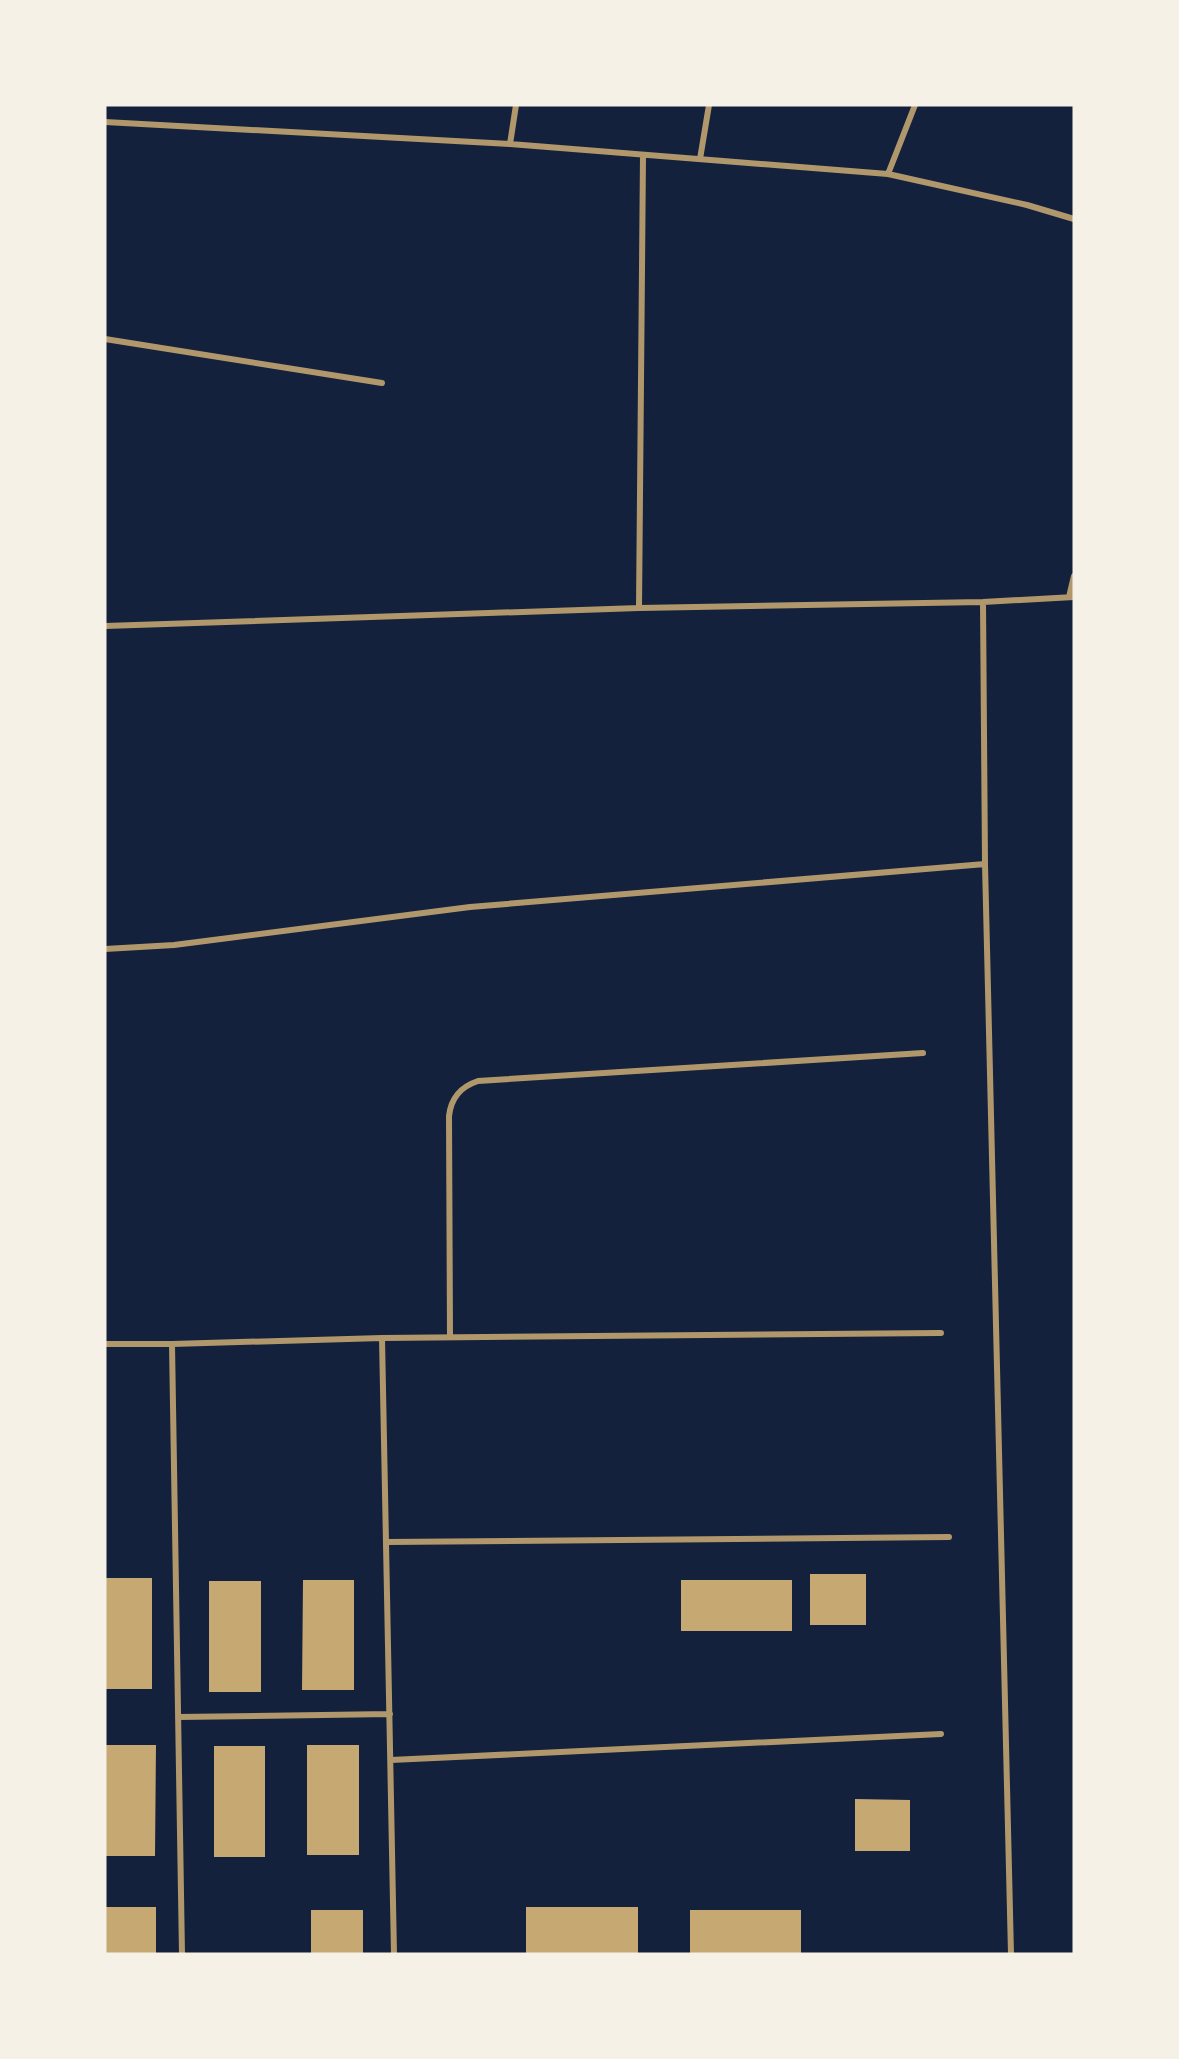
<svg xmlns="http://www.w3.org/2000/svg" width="1179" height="2059" font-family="Signika,sans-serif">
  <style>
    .building { fill: #c6a872 }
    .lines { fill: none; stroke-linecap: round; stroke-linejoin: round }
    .minor { stroke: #b1986c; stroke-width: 6 }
  </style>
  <rect width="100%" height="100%" fill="#14213d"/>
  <path class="building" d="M 810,1574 L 866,1574 L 866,1625 L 810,1625 Z
    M 105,1578 L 152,1578 L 152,1689 L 105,1689 Z
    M 303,1580 L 354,1580 L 354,1690 L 302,1690 Z
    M 681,1580 L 792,1580 L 792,1631 L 681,1631 Z
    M 209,1581 L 261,1581 L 261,1692 L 209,1692 Z
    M 105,1745 L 156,1745 L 155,1856 L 105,1856 Z
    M 307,1745 L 359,1745 L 359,1855 L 307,1855 Z
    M 214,1746 L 265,1746 L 265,1857 L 214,1857 Z
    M 855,1799 L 910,1800 L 910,1851 L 855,1851 Z
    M 105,1907 L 156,1907 L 156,1954 L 105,1954 Z
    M 526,1907 L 638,1907 L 638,1954 L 526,1954 Z
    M 311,1910 L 363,1910 L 363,1954 L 311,1954 Z
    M 690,1910 L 801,1910 L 801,1954 L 690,1954 Z"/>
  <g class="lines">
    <path class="minor" d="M 105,122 L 510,144 L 888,174 L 1027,205 L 1074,219
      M 510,144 L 516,105
      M 700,159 L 709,105
      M 888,174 L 915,105
      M 105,339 L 382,383
      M 1069,597 L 1074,576
      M 983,602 L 985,864 L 1011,1954
      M 639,608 L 643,155
      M 105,626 L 639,608 L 983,602 L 1074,597
      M 105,949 L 174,945 L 470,907 L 985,864
      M 450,1337 L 449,1116 C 451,1098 460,1087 478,1081 L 923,1053
      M 382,1338 L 394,1954
      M 105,1344 L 172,1344 L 382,1338 L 941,1333
      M 172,1344 L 182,1954
      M 387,1542 L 949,1537
      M 178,1717 L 390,1714
      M 391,1760 L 941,1734"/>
  </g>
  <rect width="1179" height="2059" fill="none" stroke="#f6f1e7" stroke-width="213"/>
</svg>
